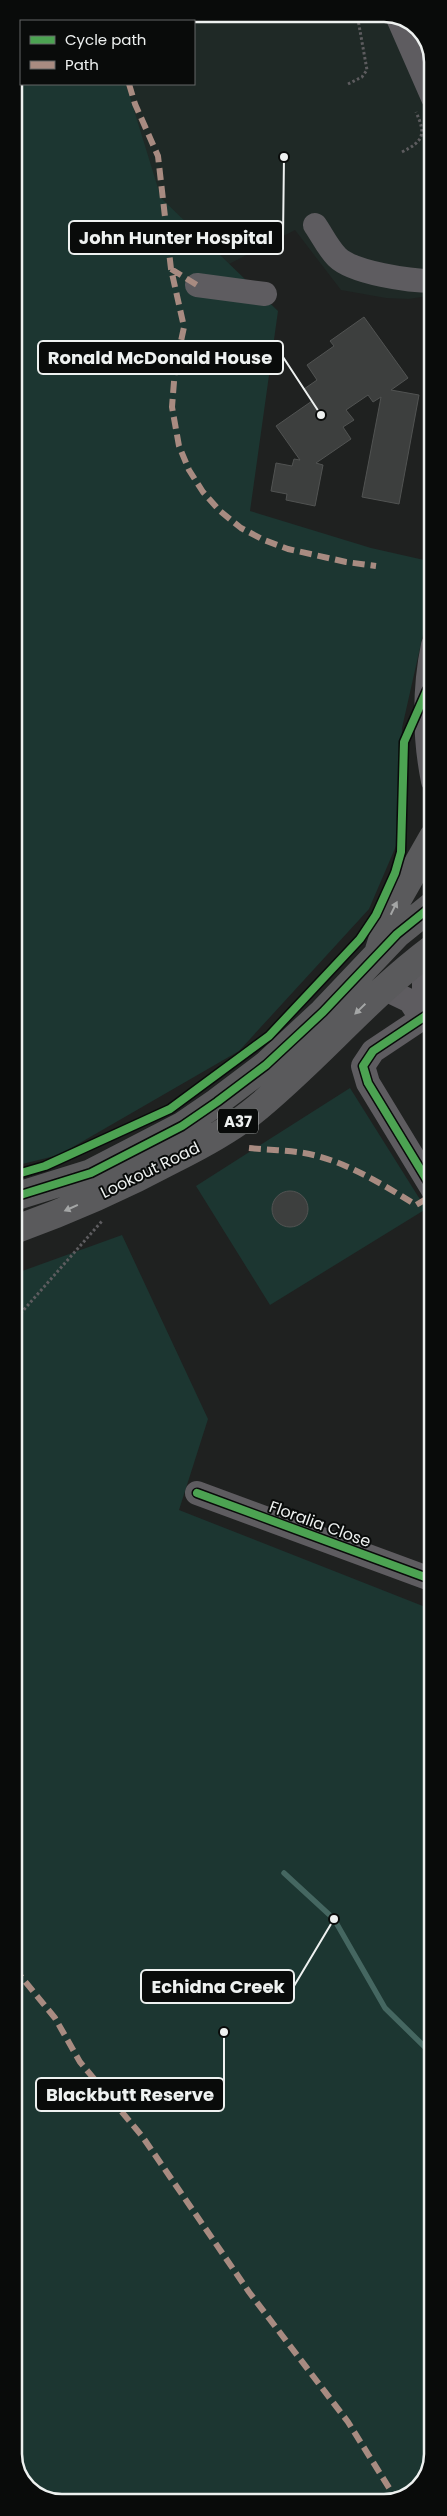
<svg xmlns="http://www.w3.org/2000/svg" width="447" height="2516" font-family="Poppins,sans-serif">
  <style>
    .built { fill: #1f2926 }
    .green { fill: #1c3631 }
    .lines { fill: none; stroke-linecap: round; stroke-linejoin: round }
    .stream { stroke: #456761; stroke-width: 5.5 }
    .building { fill: #3d3f3e; stroke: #515352 }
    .path { stroke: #5d5c5f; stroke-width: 3; stroke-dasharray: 2.5 2.5; stroke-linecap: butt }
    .minor { stroke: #5e5c60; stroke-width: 24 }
    .highway { stroke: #5a5a5c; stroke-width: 28 }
    .quiet { stroke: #a88b81; stroke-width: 6; stroke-dasharray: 12 6; stroke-linecap: butt }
    .cycleway-casing { stroke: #090b0a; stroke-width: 11 }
    .cycleway { stroke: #4ca352; stroke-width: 8 }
    .oneway { fill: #a4a6a6 }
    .labels { text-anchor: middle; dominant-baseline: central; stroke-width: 4; stroke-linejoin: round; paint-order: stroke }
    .shield { fill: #090b0a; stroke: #a9acab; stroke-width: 1 }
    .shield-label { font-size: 15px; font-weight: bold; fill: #eef1f0 }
    .street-label { font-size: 16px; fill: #eef1f0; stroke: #090b0a }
    .rim { fill: none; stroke: #eef1f0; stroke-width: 2.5 }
    .leader { fill: none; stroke: #eef1f0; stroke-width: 2 }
    .callout-dot { fill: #eef1f0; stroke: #090b0a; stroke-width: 2 }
    .callout { fill: #090b0a; stroke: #eef1f0; stroke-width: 2 }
    .callout-label { font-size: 18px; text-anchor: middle; font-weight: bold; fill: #eef1f0 }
  </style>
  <rect width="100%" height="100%" fill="#1f2120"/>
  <path class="built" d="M 91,14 L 390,14 L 419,28 L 433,56 L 433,295 L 409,299 L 386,298 L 341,290 L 295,230 L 200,279 L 209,398 L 112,84 L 194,84 L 194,21 L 93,21 Z"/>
  <path class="green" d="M 63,14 L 105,14 L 108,21 L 44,21 Z
    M 21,45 L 21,84 L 126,84 L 161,198 L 278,311 L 250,511 L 371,548 L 433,562 L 433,590 L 402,728 L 399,839 L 369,909 L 239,1051 L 59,1155 L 14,1166 L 14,62 Z
    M 350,1088 L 426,1209 L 270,1305 L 196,1186 Z
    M 122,1235 L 208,1419 L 179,1510 L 433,1610 L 433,2454 L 421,2486 L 391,2502 L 57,2502 L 28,2488 L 14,2460 L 14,1274 Z"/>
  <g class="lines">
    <path class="stream" d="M 284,1873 L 334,1919 L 385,2008 L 433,2055"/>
  </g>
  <path class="building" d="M 364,317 L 408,378 L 391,390 L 419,395 L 399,504 L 362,497 L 381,397 L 373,402 L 368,395 L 346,410 L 354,420 L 343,427 L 351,439 L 316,463 L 323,465 L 315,506 L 286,500 L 287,494 L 271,491 L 276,463 L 292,466 L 294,459 L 300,460 L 276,426 L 312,401 L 304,389 L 317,380 L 307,365 L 334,346 L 330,341 Z
    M272 1209a18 18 0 1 1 36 0a18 18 0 1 1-36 0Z"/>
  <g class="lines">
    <path class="path" d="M 374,14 L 377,21
      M 348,84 L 362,77 L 367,70 L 357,14
      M 402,152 C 424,141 426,134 416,112
      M 14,1321 L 102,1221"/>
    <path class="minor" d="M 398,18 L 433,98
      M 315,225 C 322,235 328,248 337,257 C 353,273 410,281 433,281
      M 197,285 L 265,294
      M 433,645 C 424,688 424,737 433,781
      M 424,955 L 424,992 L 433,1003
      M 383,988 L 410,1001 L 422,1019
      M 433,1011 L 373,1051 L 363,1066 L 368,1083 L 433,1190
      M 197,1493 L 433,1580"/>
    <path class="highway" d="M 379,950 L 392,909 L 433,837
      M 14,1197 L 91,1173 L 182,1126 L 217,1102 L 266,1065 L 323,1012 L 397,934 L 433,905
      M 14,1230 C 70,1210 124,1186 176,1158 C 202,1145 228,1131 251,1113 C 315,1062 366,998 433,948"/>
    <path class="quiet" d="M 109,14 L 111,21
      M 129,84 L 135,104 L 158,156 L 171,269 L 184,327 L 175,369 L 172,407 L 179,446 L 189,470 L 203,492 L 220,511 L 241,528 L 264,540 L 288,549 L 346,562 L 376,566
      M 171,269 L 197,285
      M 249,1148 C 267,1150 286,1150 304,1153 C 344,1160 382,1184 416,1205 L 433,1195
      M 14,1968 L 55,2018 L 80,2062 L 142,2136 L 249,2292 L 348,2422 L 396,2499"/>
    <defs>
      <path id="cycleway" d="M 433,1011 L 373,1051 L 363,1066 L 368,1083 L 433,1190
        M 14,1175 L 45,1166 L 170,1109 L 269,1036 L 360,939 L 376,915 L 395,873 L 401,852 L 404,742 L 427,690
        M 14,1197 L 91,1173 L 182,1126 L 217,1102 L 266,1065 L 323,1012 L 397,934 L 433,905
        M 197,1493 L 433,1580"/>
    </defs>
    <use href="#cycleway" class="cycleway-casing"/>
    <use href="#cycleway" class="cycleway"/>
  </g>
  <defs><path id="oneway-solid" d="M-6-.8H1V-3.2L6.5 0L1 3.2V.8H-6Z" transform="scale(1.25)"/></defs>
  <g class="oneway">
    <use href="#oneway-solid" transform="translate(394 908) rotate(-64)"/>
    <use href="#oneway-solid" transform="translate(360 1009) rotate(136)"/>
    <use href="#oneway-solid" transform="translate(71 1208) rotate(156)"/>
  </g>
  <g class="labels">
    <rect class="shield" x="218" y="1108.5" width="40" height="25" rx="4"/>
    <g class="shield-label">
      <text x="238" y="1121">A37</text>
    </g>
    <g class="street-label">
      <text transform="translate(150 1170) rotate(-26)">Lookout Road</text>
      <text transform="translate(320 1524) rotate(20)">Floralia Close</text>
    </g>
  </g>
  <path d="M0 0H447V2516H0ZM62 22H384A40 40 0 0 1 424 62V2454A40 40 0 0 1 384 2494H62A40 40 0 0 1 22 2454V62A40 40 0 0 1 62 22Z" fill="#090b0a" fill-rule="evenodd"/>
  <path class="rim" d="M62 22H384A40 40 0 0 1 424 62V2454A40 40 0 0 1 384 2494H62A40 40 0 0 1 22 2454V62A40 40 0 0 1 62 22Z"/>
  <path class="leader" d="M284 157L283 237M321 415L283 357M334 1919L294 1986M224 2032L224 2094"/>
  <g class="callout-dot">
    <circle cx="284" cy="157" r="5"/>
    <circle cx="321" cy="415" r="5"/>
    <circle cx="334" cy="1919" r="5"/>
    <circle cx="224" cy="2032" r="5"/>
  </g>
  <g class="callout">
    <rect x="69" y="221" width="214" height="33" rx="5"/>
    <rect x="38" y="341" width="245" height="33" rx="5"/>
    <rect x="141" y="1970" width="153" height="33" rx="5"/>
    <rect x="36" y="2078" width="188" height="33" rx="5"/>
  </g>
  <g class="callout-label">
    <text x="176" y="244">John Hunter Hospital</text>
    <text x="160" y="364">Ronald McDonald House</text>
    <text x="218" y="1993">Echidna Creek</text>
    <text x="130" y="2101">Blackbutt Reserve</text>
  </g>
  <rect x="20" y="20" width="175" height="65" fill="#090b0a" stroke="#656766"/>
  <rect x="30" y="36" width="25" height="8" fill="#4ca352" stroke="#656766"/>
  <text x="65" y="45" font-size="15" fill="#eef1f0">Cycle path</text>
  <rect x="30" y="61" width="25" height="8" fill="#a88b81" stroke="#656766"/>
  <text x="65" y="70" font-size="15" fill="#eef1f0">Path</text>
</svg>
